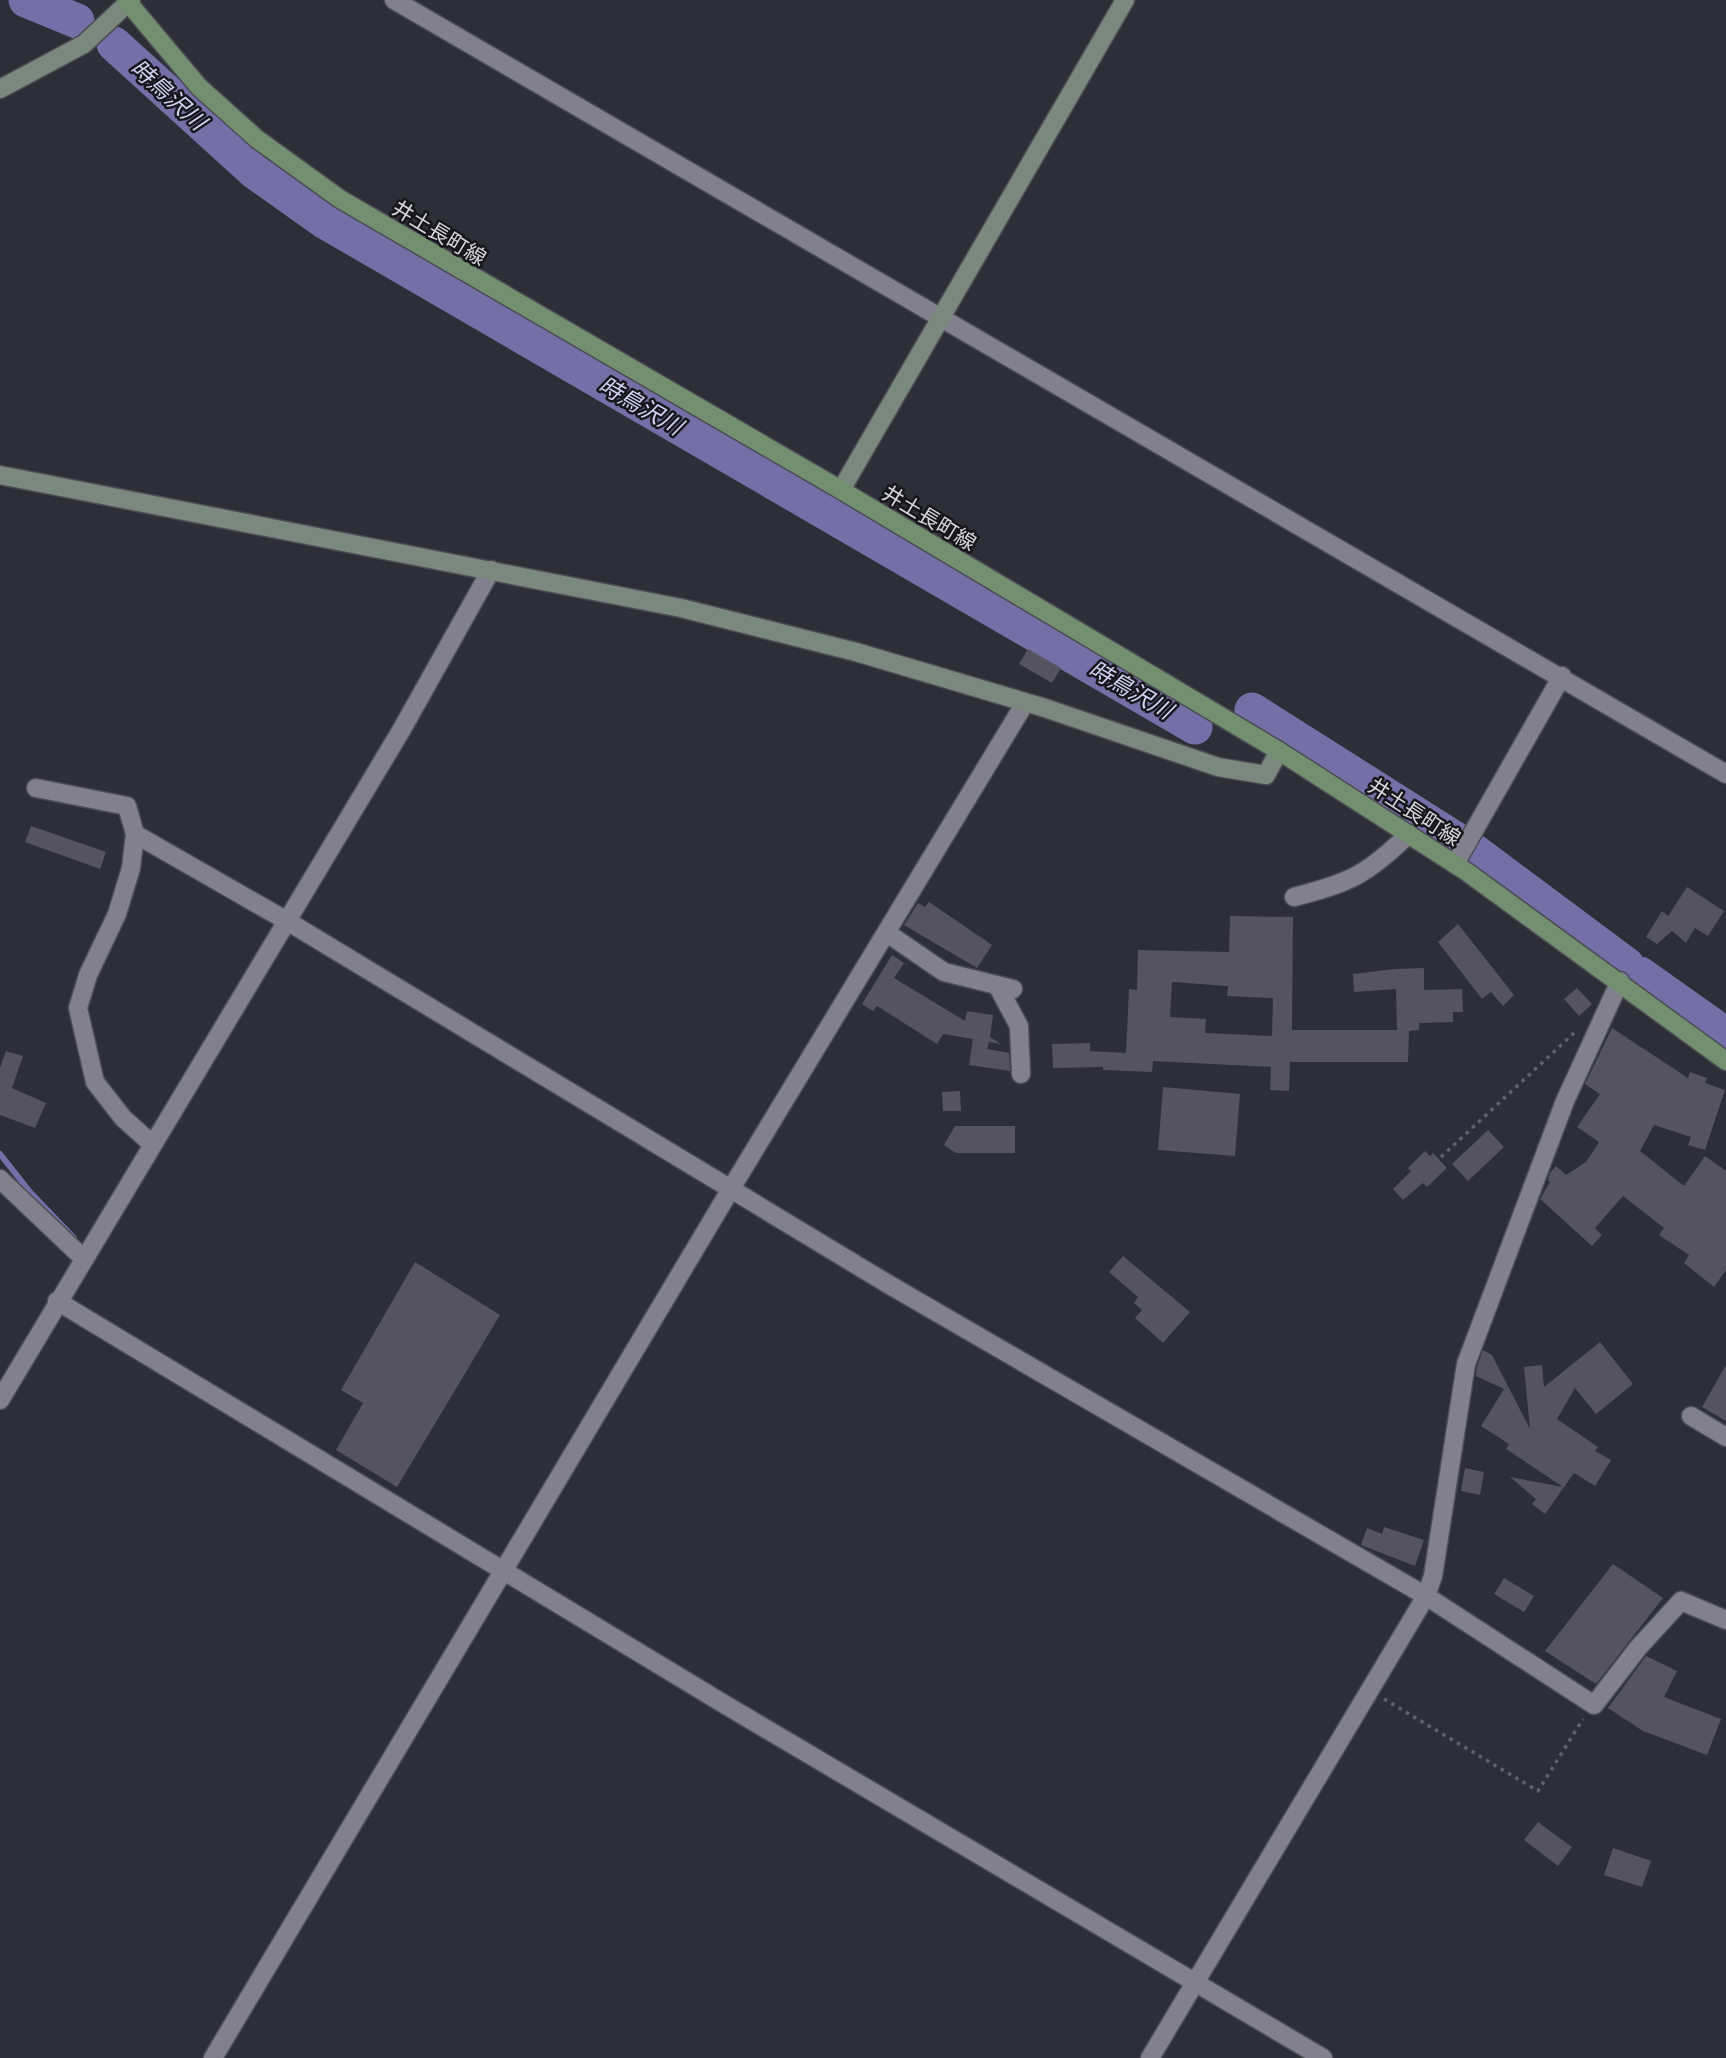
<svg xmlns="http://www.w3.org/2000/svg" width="1726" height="2058" font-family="Commissioner,'Noto Sans JP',sans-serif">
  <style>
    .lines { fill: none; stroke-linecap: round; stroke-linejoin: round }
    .stream { stroke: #756fa7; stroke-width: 6 }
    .river { stroke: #756fa7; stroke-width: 35 }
    .building { fill: #54535e; fill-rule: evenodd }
    .street-casing { stroke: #4c4c54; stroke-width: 21 }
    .secondary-casing { stroke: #4c4c54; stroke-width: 21 }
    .primary-casing { stroke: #4c4c54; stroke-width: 21 }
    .path { stroke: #61616a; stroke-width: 3.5; stroke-dasharray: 3.5 5; stroke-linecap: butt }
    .street { stroke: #81808c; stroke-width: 18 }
    .secondary { stroke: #7a887d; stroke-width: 18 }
    .primary { stroke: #728f6f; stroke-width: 18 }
    .labels { text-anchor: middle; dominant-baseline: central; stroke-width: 5; stroke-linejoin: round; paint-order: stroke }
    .street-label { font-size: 21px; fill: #d6d6dc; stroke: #17161b }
    .water-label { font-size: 23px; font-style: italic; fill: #d3d0f2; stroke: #17161b }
  </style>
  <rect width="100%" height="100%" fill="#2e2e38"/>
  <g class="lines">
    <path class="stream" d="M 0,1154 L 30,1192 L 74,1238"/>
    <path class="river" d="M 26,0 L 77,21
      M 114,44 L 255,172 L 324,221 L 1195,727
      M 1252,710 L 1457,840
      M 1474,851 L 1627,965
      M 1640,974 L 1726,1035"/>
  </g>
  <path class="building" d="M 1028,649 L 1061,668 L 1052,683 L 1019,664 Z
    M 31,826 L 106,852 L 100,869 L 25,842 Z
    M 1687,887 L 1724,911 L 1708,936 L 1695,928 L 1686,943 L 1672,931 L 1657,944 L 1646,937 L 1662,911 L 1668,916 Z
    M 929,902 L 992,945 L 977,968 L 904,925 L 918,903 L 925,907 Z
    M 1230,916 L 1293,917 L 1292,1030 L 1397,1030 L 1396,989 L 1354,992 L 1353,974 L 1395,969 L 1424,968 L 1424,990 L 1462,989 L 1463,1012 L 1453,1012 L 1453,1022 L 1419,1023 L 1419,1030 L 1409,1031 L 1408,1062 L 1290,1062 L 1289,1091 L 1270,1090 L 1271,1067 L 1153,1061 L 1152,1072 L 1103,1070 L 1103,1067 L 1053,1068 L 1052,1044 L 1090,1043 L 1090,1051 L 1126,1053 L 1129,989 L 1137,990 L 1138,950 L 1229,952 ZM 1172,982 L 1228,986 L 1227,996 L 1273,998 L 1272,1036 L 1205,1033 L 1206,1019 L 1170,1017 Z
    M 1458,924 L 1514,995 L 1503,1006 L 1491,992 L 1482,999 L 1438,942 Z
    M 892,955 L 904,963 L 894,978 L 965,1021 L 967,1011 L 993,1015 L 990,1037 L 1001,1044 L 989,1042 L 987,1049 L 1009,1053 L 1010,1071 L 969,1065 L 973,1039 L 943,1034 L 937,1044 L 877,1006 L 873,1011 L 862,1004 Z
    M 1577,988 L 1592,1004 L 1579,1016 L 1564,999 Z
    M 1612,1028 L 1688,1078 L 1690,1072 L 1707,1078 L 1705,1083 L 1725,1090 L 1705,1150 L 1688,1145 L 1691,1137 L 1654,1125 L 1640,1151 L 1684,1186 L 1705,1156 L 1726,1171 L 1726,1270 L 1714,1287 L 1684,1263 L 1689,1255 L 1659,1235 L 1664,1228 L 1623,1196 L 1595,1228 L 1602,1235 L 1592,1246 L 1540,1199 L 1550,1182 L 1548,1180 L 1550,1173 L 1556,1166 L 1566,1175 L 1586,1162 L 1599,1142 L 1577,1127 L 1600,1094 L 1585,1084 Z
    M 6,1051 L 23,1056 L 12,1088 L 46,1103 L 35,1128 L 0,1115 L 0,1068 Z
    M 1163,1087 L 1240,1094 L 1235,1156 L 1158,1150 Z
    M 960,1091 L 961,1111 L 943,1111 L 942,1092 Z
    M 955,1126 L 1015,1126 L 1015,1153 L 956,1153 L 944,1145 Z
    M 1488,1130 L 1504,1147 L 1468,1181 L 1452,1164 Z
    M 1425,1151 L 1430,1156 L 1433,1153 L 1447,1168 L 1427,1187 L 1423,1183 L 1403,1200 L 1393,1189 L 1411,1171 L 1408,1168 Z
    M 1123,1256 L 1190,1312 L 1163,1343 L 1135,1318 L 1142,1310 L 1134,1303 L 1138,1297 L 1109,1272 Z
    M 415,1262 L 500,1315 L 397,1487 L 336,1450 L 363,1403 L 341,1390 Z
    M 1600,1342 L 1633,1384 L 1596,1414 L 1575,1388 L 1557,1419 L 1598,1447 L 1595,1451 L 1611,1460 L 1595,1486 L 1574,1473 L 1545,1514 L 1532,1504 L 1536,1499 L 1510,1477 L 1563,1487 L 1506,1449 L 1509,1444 L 1481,1426 L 1504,1389 L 1476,1376 L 1477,1367 L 1483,1350 L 1492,1355 L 1530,1429 L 1524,1367 L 1542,1365 L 1544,1387 Z
    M 1726,1365 L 1726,1421 L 1702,1407 Z
    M 1465,1468 L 1484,1472 L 1480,1495 L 1461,1491 Z
    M 1384,1527 L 1424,1540 L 1415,1566 L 1361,1545 L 1367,1528 L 1382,1534 Z
    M 1613,1564 L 1663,1598 L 1596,1684 L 1545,1651 Z
    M 1504,1578 L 1534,1596 L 1524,1612 L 1494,1594 Z
    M 1646,1656 L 1677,1671 L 1664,1697 L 1721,1719 L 1707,1755 L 1643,1731 L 1608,1708 Z
    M 1538,1822 L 1572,1847 L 1558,1866 L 1524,1840 Z
    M 1613,1848 L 1651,1861 L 1642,1887 L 1604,1875 Z"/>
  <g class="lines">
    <defs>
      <path id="street" d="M 394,0 L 1726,774
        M 36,788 L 127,806 L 135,834
        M 1455,864 L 1562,676
        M 1294,897 C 1352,882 1366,875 1409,834
        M 887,933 L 944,972 L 1013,989
        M 997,985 L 1019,1026 L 1021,1074
        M 152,1144 L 123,1118 L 95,1082 L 78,1008 L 88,975 L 117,914 L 131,868 L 135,834 L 287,921 L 888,1284 L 1426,1596 L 1594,1705 L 1638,1648 L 1681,1601 L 1726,1620
        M 0,1179 L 83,1258
        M 57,1301 L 729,1707 L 1323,2058
        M 0,1400 L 402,729 L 491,570
        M 1691,1416 L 1726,1437
        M 213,2058 L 732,1187 L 1025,703
        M 1150,2058 L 1426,1596 L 1433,1576 L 1466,1364 L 1565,1101 L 1620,981"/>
      <path id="secondary" d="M 0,89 L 84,44 L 131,0
        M 0,475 L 681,608 L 856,652 L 1045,708 L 1218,767 L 1266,775 L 1279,751
        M 841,490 L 1125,0"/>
      <path id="primary" d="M 126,0 L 199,87 L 257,139 L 340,199 L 841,490 L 1279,751 L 1467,872 L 1726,1061"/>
    </defs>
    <use href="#street" class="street-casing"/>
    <use href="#secondary" class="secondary-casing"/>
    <use href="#primary" class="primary-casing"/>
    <path class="path" d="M 1441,1157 L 1574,1033
      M 1384,1699 L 1538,1791 L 1583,1719"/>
    <use href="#street" class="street"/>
    <use href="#secondary" class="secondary"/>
    <use href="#primary" class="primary"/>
  </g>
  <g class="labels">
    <g class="street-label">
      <text transform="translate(440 232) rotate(31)">井土長町線</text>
      <text transform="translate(930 517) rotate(31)">井土長町線</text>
      <text transform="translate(1415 811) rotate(33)">井土長町線</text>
    </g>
    <g class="water-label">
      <text transform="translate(169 94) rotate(42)">時鳥沢川</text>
      <text transform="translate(641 405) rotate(30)">時鳥沢川</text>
      <text transform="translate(1131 689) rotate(30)">時鳥沢川</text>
    </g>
  </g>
</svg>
